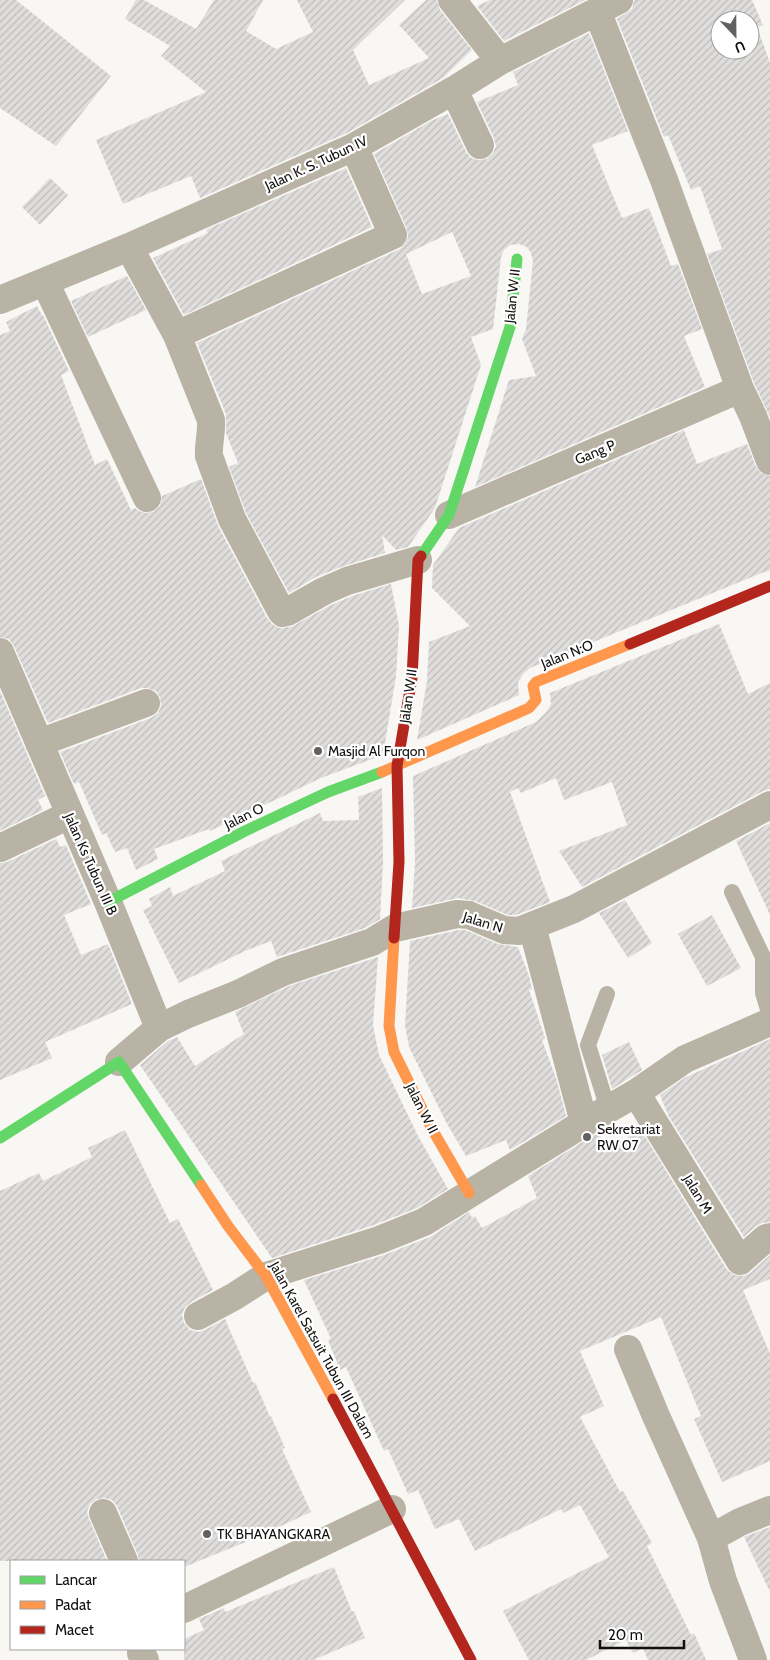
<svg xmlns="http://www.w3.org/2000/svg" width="770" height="1660" font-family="Cabin,sans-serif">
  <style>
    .building { fill: url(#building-hatch); fill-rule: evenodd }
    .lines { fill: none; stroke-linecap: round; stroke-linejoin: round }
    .lane { stroke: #b8b3a4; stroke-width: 16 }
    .street { stroke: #b8b3a4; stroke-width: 28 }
    .fast { stroke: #63d668; stroke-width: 11 }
    .slow { stroke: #ff974d; stroke-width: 11 }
    .jam { stroke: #b3261e; stroke-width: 11 }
    .poi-dot { fill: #62615f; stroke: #fff; stroke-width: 2 }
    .labels { text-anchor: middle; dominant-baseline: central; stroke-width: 4.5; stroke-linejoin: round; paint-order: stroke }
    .street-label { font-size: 14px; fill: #11100f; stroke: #fff }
    .poi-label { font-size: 14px; fill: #11100f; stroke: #fff; text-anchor: start }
  </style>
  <defs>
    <pattern id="building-hatch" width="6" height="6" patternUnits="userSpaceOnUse" patternTransform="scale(1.25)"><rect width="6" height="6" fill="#dfdedc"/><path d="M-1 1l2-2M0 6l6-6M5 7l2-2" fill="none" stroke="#bebdbc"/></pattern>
  </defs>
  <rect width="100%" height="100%" fill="#f9f7f4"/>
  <path class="building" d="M 0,0 L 16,0 L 111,76 L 56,146 L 0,108 Z
    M 136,0 L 144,0 L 196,29 L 214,0 L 263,0 L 246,31 L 276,49 L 313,32 L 297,0 L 405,0 L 353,50 L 369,85 L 429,58 L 399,25 L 426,0 L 437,0 L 440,10 L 472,50 L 443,78 L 347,133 L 200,198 L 191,176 L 123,204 L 96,140 L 206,92 L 161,56 L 170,46 L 125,19 Z
    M 490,0 L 585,0 L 504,41 L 477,6 Z
    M 634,0 L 752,0 L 763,25 L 757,27 L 770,63 L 770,417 L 754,383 L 707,254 L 722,249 L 700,186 L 691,190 L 668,135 L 664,137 L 617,19 L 632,9 ZM 720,20 L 750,20 L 750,50 L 720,50 Z
    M 589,33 L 628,131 L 592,145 L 622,218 L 649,208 L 671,266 L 678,264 L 702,329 L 684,336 L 705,387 L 475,487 L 509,380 L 536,376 L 522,339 L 526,329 L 533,261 L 531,253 L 527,247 L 519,244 L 510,245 L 504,250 L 501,257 L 493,329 L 471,337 L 481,365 L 435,508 L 408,547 L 396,550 L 382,535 L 385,553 L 341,567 L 316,577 L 289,593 L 246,513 L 229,467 L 238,463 L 226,433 L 226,414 L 197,343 L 400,249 L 405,244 L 408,237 L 407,229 L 374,154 L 431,121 L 448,114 L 466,152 L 471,158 L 478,160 L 487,159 L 493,153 L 496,146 L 494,138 L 477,102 L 518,85 L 513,72 ZM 452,232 L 471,276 L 422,294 L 406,254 Z
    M 346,168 L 372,227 L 184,315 L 153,258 L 208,233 L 206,230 L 212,227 Z
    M 50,178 L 68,195 L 40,225 L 22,207 Z
    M 127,276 L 146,310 L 88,337 L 71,301 Z
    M 37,306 L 42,315 L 43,315 L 69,371 L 61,375 L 95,465 L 107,459 L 131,510 L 135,508 L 139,511 L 145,513 L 153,512 L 160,506 L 162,496 L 201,479 L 218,526 L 267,618 L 272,624 L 279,628 L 291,627 L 331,605 L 352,596 L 391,584 L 399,626 L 396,676 L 383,755 L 321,778 L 210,831 L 209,829 L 154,849 L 158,859 L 136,870 L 127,848 L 115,852 L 106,833 L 102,835 L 79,782 L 74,784 L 60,752 L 151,718 L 158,713 L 161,706 L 160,697 L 156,691 L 148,688 L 141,688 L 48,723 L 14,646 L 9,639 L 0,637 L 0,335 L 10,331 L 6,322 Z
    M 684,430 L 697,464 L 747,444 L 756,467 L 761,473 L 770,476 L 770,571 L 764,572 L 530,668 L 524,673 L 518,682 L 519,695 L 417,740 L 427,681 L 429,642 L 470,626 L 432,588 L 433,565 L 459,528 Z
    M 719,624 L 748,694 L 770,683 L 770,789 L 763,791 L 582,887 L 559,851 L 627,825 L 612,782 L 564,800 L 556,778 L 521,793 L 518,788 L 510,792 L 550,902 L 516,915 L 508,915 L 475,901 L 458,898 L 412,908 L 415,862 L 413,776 L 536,722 L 548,710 L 551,704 L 550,693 Z
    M 0,691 L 45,796 L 38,800 L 43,810 L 0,831 Z
    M 382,788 L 383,862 L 380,919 L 365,928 L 277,957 L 271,941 L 245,951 L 179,983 L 143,910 L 152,906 L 149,899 L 170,887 L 173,896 L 225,871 L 221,861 L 320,813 L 323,821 L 359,820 L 358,797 Z
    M 770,823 L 770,915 L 736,841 Z
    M 56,839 L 60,847 L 66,845 L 91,904 L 64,915 L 81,955 L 108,944 L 132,1004 L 45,1042 L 52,1058 L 0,1080 L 0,863 L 7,862 Z
    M 625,900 L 652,943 L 628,958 L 599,913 Z
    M 712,915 L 741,968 L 707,986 L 678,934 Z
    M 458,930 L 465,930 L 498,944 L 518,947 L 529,976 L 532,989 L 529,990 L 545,1038 L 542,1040 L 556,1078 L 566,1116 L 510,1150 L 506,1140 L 466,1156 L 446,1122 L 409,1047 L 405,1025 L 410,941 Z
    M 378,957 L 373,1025 L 379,1055 L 418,1136 L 448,1189 L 417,1208 L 374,1225 L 272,1258 L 140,1065 L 168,1041 L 177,1037 L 195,1066 L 244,1034 L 235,1012 L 289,986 Z
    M 770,1039 L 770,1222 L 762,1223 L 756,1226 L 744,1237 L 668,1115 L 660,1095 L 686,1077 Z
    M 629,1042 L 642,1070 L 612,1089 L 602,1055 Z
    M 125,1130 L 170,1223 L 178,1219 L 213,1290 L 191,1302 L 185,1307 L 182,1315 L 184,1323 L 190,1330 L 198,1332 L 205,1330 L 225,1319 L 253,1383 L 255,1382 L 270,1417 L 271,1416 L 285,1448 L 282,1449 L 311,1512 L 253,1539 L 184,1567 L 184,1561 L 139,1561 L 138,1555 L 117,1506 L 112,1500 L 105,1498 L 97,1499 L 90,1504 L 87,1512 L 89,1519 L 107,1561 L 0,1561 L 0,1191 L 39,1173 L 43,1181 L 92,1157 L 88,1148 Z
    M 641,1130 L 727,1270 L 734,1275 L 743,1276 L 750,1273 L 770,1255 L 770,1279 L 743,1290 L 770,1354 L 770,1461 L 722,1482 L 694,1419 L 701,1416 L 661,1317 L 580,1351 L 604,1406 L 580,1417 L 620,1492 L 623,1491 L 652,1543 L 647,1546 L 691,1635 L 694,1633 L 706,1660 L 648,1660 L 643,1648 L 633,1653 L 626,1640 L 586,1660 L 529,1660 L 503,1611 L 609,1557 L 580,1505 L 563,1513 L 561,1509 L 475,1551 L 459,1519 L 435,1529 L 418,1490 L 408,1494 L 388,1449 L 384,1451 L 346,1367 L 340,1370 L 328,1340 L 331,1339 L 304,1280 L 384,1255 L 430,1237 L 469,1212 L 472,1218 L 475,1216 L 482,1228 L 537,1198 L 528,1176 L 592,1136 L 599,1132 L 606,1149 Z
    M 770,1527 L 770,1592 L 744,1537 Z
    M 334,1567 L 352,1612 L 354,1611 L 365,1638 L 313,1660 L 184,1660 L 184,1639 L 204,1630 L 199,1619 L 224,1608 L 225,1612 Z"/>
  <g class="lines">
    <path class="lane" d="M 732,892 L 763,957 L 763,993 L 770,1016
      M 607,994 L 588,1045 L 608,1109"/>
    <path class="street" d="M 452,0 L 500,61
      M 597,11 L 664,180 L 740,389 L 753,416 L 770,461
      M 454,90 L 480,145
      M 129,247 L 177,335 L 211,420 C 212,434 208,443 209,456 L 232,519 L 281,611 L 283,613 L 287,612 L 324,591 L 347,581 L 418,560
      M 45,282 L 147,498
      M 0,300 L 129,247 L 354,147 L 454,90 L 500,61 L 619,0
      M 177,335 L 393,235 L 354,147
      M 449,515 L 740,389
      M 0,652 L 108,902 L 159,1028 L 119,1062
      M 39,743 L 146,703
      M 0,848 L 69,815
      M 532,926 L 584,1123
      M 159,1028 L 188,1014 L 238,994 L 283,972 L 372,942 L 395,928 L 457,914 L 469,915 L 504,930 L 519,931 L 574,909 L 770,805
      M 636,1093 L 740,1261 L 766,1238 L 770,1237
      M 198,1316 L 235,1296 L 266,1276 L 379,1240 L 424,1222 L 584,1123 L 636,1093 L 685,1059 L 770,1022
      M 628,1349 L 656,1416 L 711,1538 L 723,1581 L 753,1660
      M 103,1513 L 124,1561
      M 711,1538 L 740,1522 L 770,1510
      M 184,1609 L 392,1509
      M 142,1649 L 141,1653 L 145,1660"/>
    <path class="fast" d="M 421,556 L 449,515 L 510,327 L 517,259
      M 108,902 L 245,831 L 328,792 L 382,772
      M 0,1138 L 119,1062 L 201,1185"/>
    <path class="slow" d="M 382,772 L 529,708 L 536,700 L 533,686 L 536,682 L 630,644
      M 394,938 L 389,1026 L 394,1052 L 432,1129 L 469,1193
      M 201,1185 L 228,1226 L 266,1276 L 333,1399"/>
    <path class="jam" d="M 630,644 L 770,586
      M 394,938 L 399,862 L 397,766 L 412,678 L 418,560 L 421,556
      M 333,1399 L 471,1660"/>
  </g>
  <g class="poi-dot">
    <circle cx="318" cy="751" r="5"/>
    <circle cx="587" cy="1137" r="5"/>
    <circle cx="207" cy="1534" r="5"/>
  </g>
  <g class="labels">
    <g class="street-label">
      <text transform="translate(316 163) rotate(-25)">Jalan K. S. Tubun IV</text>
      <text transform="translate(512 296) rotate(-84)">Jalan W II</text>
      <text transform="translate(595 452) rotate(-23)">Gang P</text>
      <text transform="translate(567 654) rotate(-22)">Jalan N:O</text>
      <text transform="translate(408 696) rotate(-82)">Jalan W II</text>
      <text transform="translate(244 816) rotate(-26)">Jalan O</text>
      <text transform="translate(91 864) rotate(66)">Jalan Ks Tubun III B</text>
      <text transform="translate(483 922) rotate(17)">Jalan N</text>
      <text transform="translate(422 1108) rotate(63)">Jalan W II</text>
      <text transform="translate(698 1194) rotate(59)">Jalan M</text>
      <text transform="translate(322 1350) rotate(61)">Jalan Karel Satsuit Tubun III Dalam</text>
    </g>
    <g class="poi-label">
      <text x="328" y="751">Masjid Al Furqon</text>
      <text x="597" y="1129">Sekretariat<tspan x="597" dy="16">RW 07</tspan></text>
      <text x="217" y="1534">TK BHAYANGKARA</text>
    </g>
  </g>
  <rect x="10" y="1560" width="175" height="90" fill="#ffffff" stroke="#a09f9f"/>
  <rect x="20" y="1576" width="25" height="8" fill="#63d668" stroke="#a09f9f"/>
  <text x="55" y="1585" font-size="15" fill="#11100f">Lancar</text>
  <rect x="20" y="1601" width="25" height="8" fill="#ff974d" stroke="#a09f9f"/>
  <text x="55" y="1610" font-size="15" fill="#11100f">Padat</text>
  <rect x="20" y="1626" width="25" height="8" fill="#b3261e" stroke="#a09f9f"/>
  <text x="55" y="1635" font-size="15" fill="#11100f">Macet</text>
  <g transform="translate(735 35) rotate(158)"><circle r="24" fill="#ffffff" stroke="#a09f9f"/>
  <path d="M0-4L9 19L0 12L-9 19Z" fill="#62615f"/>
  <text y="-8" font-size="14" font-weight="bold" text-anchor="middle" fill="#11100f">U</text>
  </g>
  <path d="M600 1640v8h84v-8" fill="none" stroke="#11100f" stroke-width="2.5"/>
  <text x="608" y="1640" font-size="15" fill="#11100f" stroke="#ffffff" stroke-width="4" paint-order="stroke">20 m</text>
</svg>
